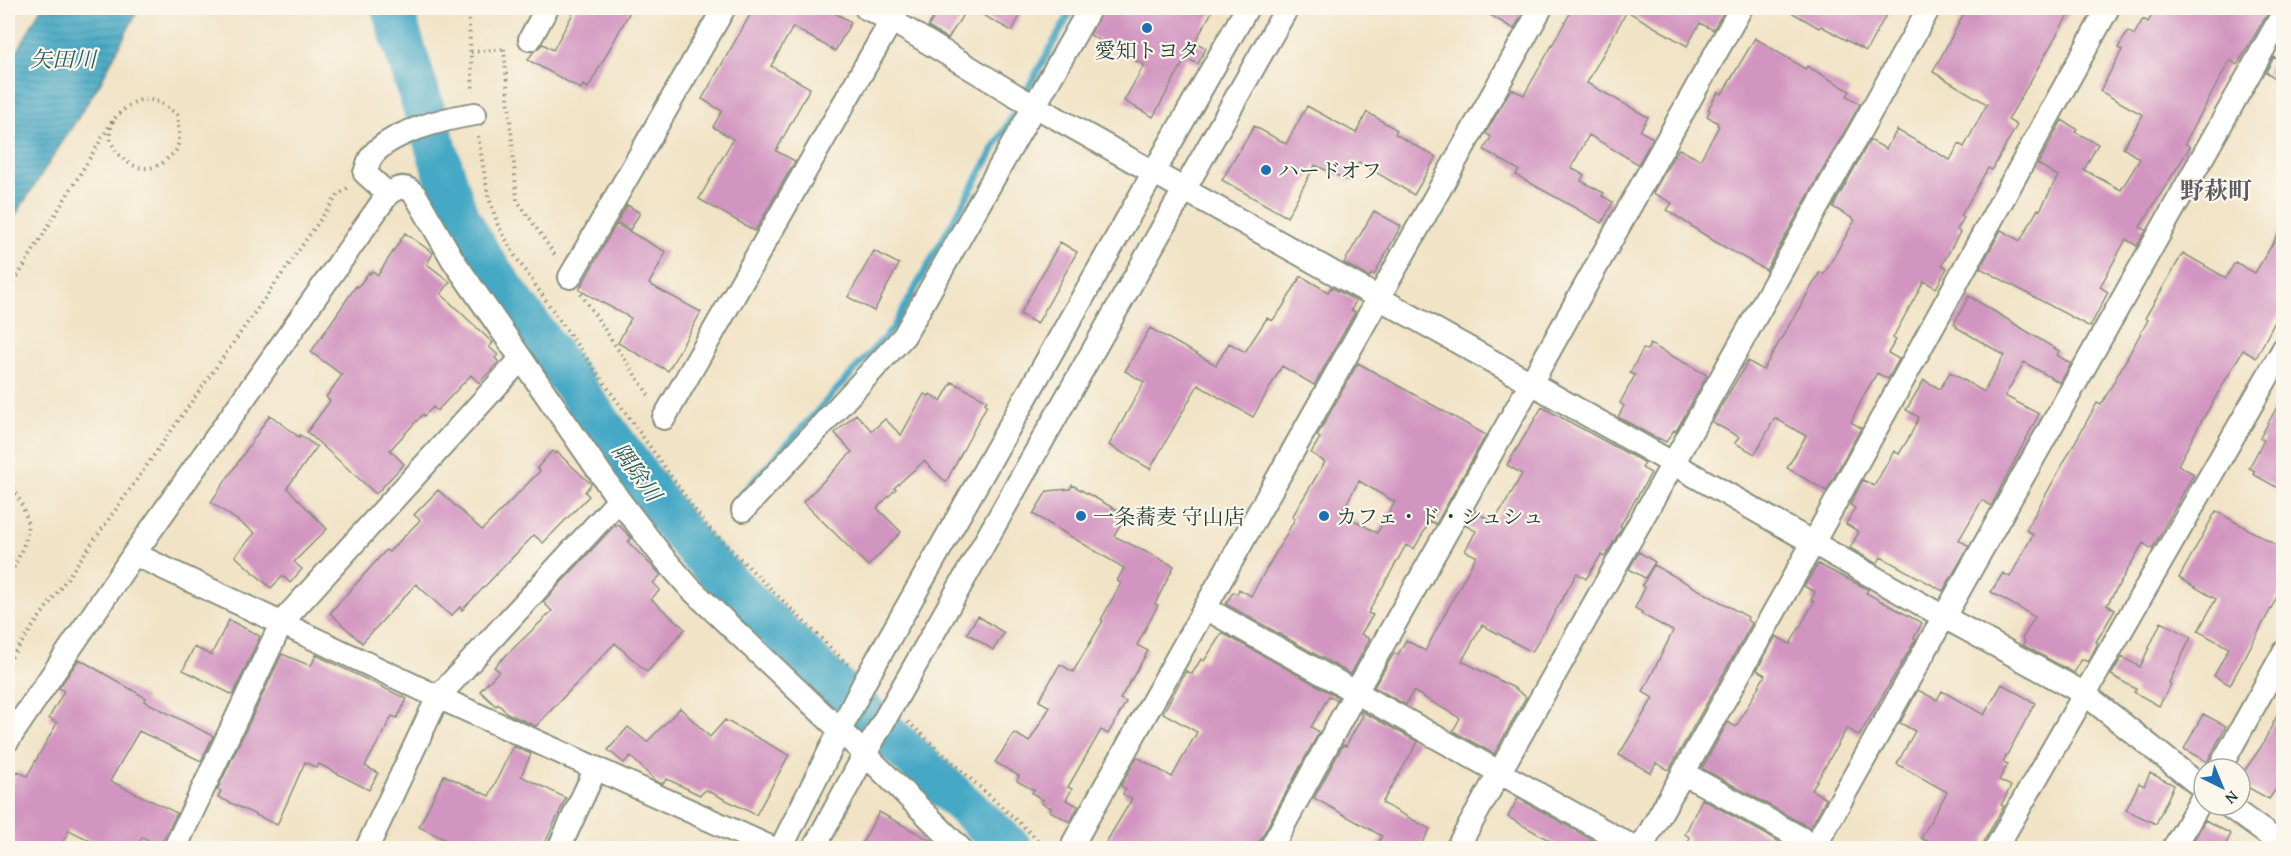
<svg xmlns="http://www.w3.org/2000/svg" width="2291" height="856" font-family="'Gentium Book Plus','Noto Serif JP',serif">
  <style>
    .water { fill: url(#water-rules); stroke: #32727c; stroke-width: 1.5 }
    .lines { fill: none; stroke-linecap: round; stroke-linejoin: round }
    .stream { stroke: #45a8c5; stroke-width: 7 }
    .river { stroke: #45a8c5; stroke-width: 42 }
    .building { fill: #d294c0; fill-rule: evenodd }
    .minor-casing { stroke: #88907d; stroke-width: 26 }
    .path { stroke: #88907d; stroke-width: 4; stroke-dasharray: 1.5 4.5; stroke-linecap: butt }
    .minor { stroke: #fff; stroke-width: 22 }
    .poi-dot { fill: #1f6fb2; stroke: #fbf7ec; stroke-width: 2 }
    .labels { text-anchor: middle; dominant-baseline: central; stroke-width: 4.5; stroke-linejoin: round; paint-order: stroke }
    .poi-label { font-size: 21px; fill: #1f3d34; stroke: #fbf7ec; text-anchor: start }
    .water-label { font-size: 22px; font-style: italic; fill: #2a5d60; stroke: #fbf7ec }
    .quarter-label { font-size: 24px; font-weight: bold; fill: #5e5b65; stroke: #fbf7ec }
  </style>
  <defs>
    <pattern id="water-rules" width="6" height="5" patternUnits="userSpaceOnUse" patternTransform="scale(1.5)"><rect width="6" height="5" fill="#45a8c5"/><path d="M0 2.5h6" fill="none" stroke="#398aa1"/></pattern>
  </defs>
  <rect width="100%" height="100%" fill="#fbf7ec"/>
  <filter id="ink" filterUnits="userSpaceOnUse"><feTurbulence type="fractalNoise" baseFrequency=".0167" numOctaves="2"/><feDisplacementMap in="SourceGraphic" scale="12" xChannelSelector="R" yChannelSelector="G"/><feConvolveMatrix kernelMatrix="1 2 1 2 8 2 1 2 1" color-interpolation-filters="sRGB"/></filter>
  <filter id="wash" filterUnits="userSpaceOnUse"><feTurbulence type="fractalNoise" baseFrequency=".008" numOctaves="4" result="noise"/><feDisplacementMap in="SourceGraphic" scale="24" xChannelSelector="R" yChannelSelector="G"/><feGaussianBlur stdDeviation="1.35" result="paint"/><feColorMatrix in="noise" values="0 0 0 0 0 0 0 0 0 0 0 0 0 0 0 0 0 1.4 0 .05"/><feComposite in="paint" operator="in"/></filter>
  <g filter="url(#wash)">
    <rect width="100%" height="100%" fill="#f1e3c6"/>
    <path class="water" d="M 41,8 L 139,8 L 100,83 L 8,227 L 8,69 Z"/>
    <g class="lines">
      <path class="stream" d="M 739,497 L 893,328 L 1073,8"/>
      <path class="river" d="M 392,8 L 457,214 L 484,261 L 671,520 L 698,552 L 822,674 L 1011,848"/>
    </g>
    <g id="blocks">
      <path class="building" d="M 576,8 L 632,8 L 588,88 L 583,85 L 581,89 L 528,60 L 533,52 L 543,44 L 553,50 Z
        M 754,8 L 826,8 L 851,22 L 835,51 L 793,27 L 771,66 L 810,88 L 776,151 L 795,161 L 755,231 L 699,199 L 733,139 L 713,127 L 722,111 L 702,99 Z
        M 939,8 L 967,8 L 948,39 L 928,27 Z
        M 970,8 L 1024,8 L 1012,31 Z
        M 1103,8 L 1214,8 L 1195,42 L 1206,48 L 1198,64 L 1186,58 L 1153,117 L 1124,101 L 1144,65 L 1090,35 Z
        M 1478,8 L 1516,8 L 1523,12 L 1514,29 Z
        M 1573,8 L 1726,8 L 1713,30 L 1700,23 L 1687,46 L 1627,11 L 1587,83 L 1648,117 L 1640,131 L 1653,138 L 1638,164 L 1589,135 L 1571,168 L 1584,175 L 1581,181 L 1604,193 L 1602,196 L 1613,202 L 1602,223 L 1516,175 L 1519,170 L 1484,150 L 1491,137 L 1486,133 L 1511,89 L 1524,95 Z
        M 1784,8 L 1890,8 L 1866,51 L 1821,26 L 1819,28 Z
        M 1967,8 L 2072,8 L 2008,120 L 2017,125 L 1992,170 L 1988,168 L 1961,216 L 1964,218 L 1957,230 L 1960,232 L 1942,265 L 1947,268 L 1936,288 L 1924,281 L 1897,330 L 1893,338 L 1896,340 L 1888,353 L 1899,359 L 1888,379 L 1877,373 L 1864,395 L 1851,422 L 1861,428 L 1826,491 L 1787,468 L 1806,436 L 1775,418 L 1755,454 L 1735,443 L 1739,437 L 1712,422 L 1748,361 L 1763,370 L 1820,272 L 1824,274 L 1855,220 L 1833,207 L 1870,140 L 1886,149 L 1897,130 L 1950,160 L 1959,144 L 1964,147 L 1987,104 L 1933,72 Z
        M 2156,8 L 2271,8 L 2237,65 L 2230,60 L 2185,143 L 2190,147 L 2140,227 L 2146,230 L 2137,246 L 2126,239 L 2100,287 L 2108,292 L 2090,327 L 1980,268 L 2001,230 L 2020,241 L 2038,209 L 2040,210 L 2058,176 L 2038,164 L 2062,120 L 2077,129 L 2075,132 L 2098,144 L 2084,170 L 2121,190 L 2140,159 L 2123,148 L 2143,115 L 2100,91 L 2122,50 L 2118,48 L 2128,31 L 2134,35 L 2143,19 L 2148,22 Z
        M 1755,38 L 1805,69 L 1807,66 L 1850,91 L 1847,96 L 1860,104 L 1766,270 L 1714,241 L 1667,210 L 1672,203 L 1653,193 L 1677,151 L 1679,149 L 1700,160 L 1719,126 L 1717,125 L 1718,123 L 1707,116 L 1710,110 L 1708,109 L 1718,92 L 1722,94 Z
        M 2274,57 L 2283,62 L 2283,83 L 2266,72 Z
        M 1307,106 L 1356,133 L 1367,112 L 1397,130 L 1395,134 L 1436,157 L 1414,195 L 1359,162 L 1349,181 L 1315,165 L 1287,217 L 1222,180 L 1254,126 L 1286,144 Z
        M 627,205 L 640,213 L 630,230 L 617,222 Z
        M 1374,211 L 1401,226 L 1374,275 L 1372,274 L 1369,277 L 1344,263 Z
        M 616,224 L 666,252 L 649,284 L 701,312 L 668,371 L 618,343 L 631,318 L 579,290 Z
        M 2283,226 L 2283,306 L 2256,358 L 2243,350 L 2201,422 L 2178,465 L 2194,474 L 2152,549 L 2143,543 L 2107,605 L 2115,610 L 2096,642 L 2098,643 L 2088,662 L 2082,659 L 2074,673 L 2023,645 L 2025,641 L 2022,639 L 2035,617 L 1991,592 L 2003,573 L 2010,577 L 2033,534 L 2026,530 L 2097,403 L 2101,405 L 2148,320 L 2145,318 L 2183,253 L 2226,278 L 2235,262 L 2255,273 Z
        M 405,233 L 433,253 L 427,264 L 450,282 L 441,294 L 493,343 L 489,347 L 498,355 L 495,358 L 499,362 L 479,383 L 471,375 L 437,411 L 433,407 L 424,416 L 423,414 L 390,450 L 404,464 L 376,494 L 307,432 L 330,401 L 326,397 L 342,375 L 311,352 L 356,286 L 358,287 L 369,272 L 370,274 L 372,271 L 378,275 Z
        M 1060,242 L 1077,252 L 1037,324 L 1020,314 Z
        M 874,251 L 899,264 L 874,311 L 848,297 Z
        M 1301,276 L 1328,292 L 1331,287 L 1356,301 L 1351,310 L 1355,312 L 1314,385 L 1282,366 L 1253,417 L 1198,385 L 1150,469 L 1109,445 L 1144,382 L 1125,371 L 1150,328 L 1216,365 L 1229,343 L 1245,352 L 1267,318 L 1272,321 L 1282,308 Z
        M 1969,296 L 2059,351 L 2057,355 L 2071,364 L 2060,383 L 2024,362 L 2005,396 L 2039,414 L 1991,506 L 1982,500 L 1959,540 L 1969,546 L 1943,591 L 1881,557 L 1877,564 L 1850,548 L 1859,532 L 1846,524 L 1855,508 L 1850,505 L 1863,480 L 1874,486 L 1894,451 L 1899,454 L 1910,436 L 1919,417 L 1906,410 L 1924,380 L 1940,389 L 1950,372 L 1984,392 L 2004,355 L 1956,327 L 1957,326 L 1954,324 Z
        M 1650,344 L 1707,375 L 1676,431 L 1674,430 L 1666,442 L 1658,438 L 1658,439 L 1618,417 L 1624,406 L 1620,403 L 1635,375 L 1630,373 L 1643,349 L 1647,350 Z
        M 1358,363 L 1486,435 L 1436,524 L 1430,521 L 1414,549 L 1406,545 L 1368,613 L 1373,615 L 1361,634 L 1370,639 L 1351,674 L 1226,604 L 1233,592 L 1237,594 L 1239,589 L 1251,596 L 1295,519 L 1292,517 L 1325,462 L 1311,453 L 1320,438 L 1317,436 ZM 1359,481 L 1395,502 L 1377,533 L 1341,513 Z
        M 952,382 L 987,400 L 985,403 L 987,405 L 946,482 L 924,461 L 894,488 L 896,489 L 877,508 L 901,532 L 868,566 L 803,502 L 852,452 L 835,433 L 856,414 L 872,431 L 885,419 L 901,435 L 924,394 L 929,396 L 930,394 L 941,401 Z
        M 2283,396 L 2283,491 L 2253,474 L 2255,471 L 2249,468 L 2264,440 L 2260,438 Z
        M 1542,407 L 1645,463 L 1642,468 L 1651,473 L 1620,526 L 1622,527 L 1606,555 L 1604,557 L 1601,555 L 1586,579 L 1577,573 L 1532,652 L 1482,625 L 1462,661 L 1514,688 L 1526,697 L 1494,754 L 1453,731 L 1460,718 L 1413,691 L 1406,705 L 1374,687 L 1394,653 L 1398,655 L 1406,640 L 1425,651 L 1476,556 L 1465,551 L 1476,531 L 1466,526 L 1474,511 L 1493,522 L 1505,504 L 1522,474 L 1507,465 Z
        M 270,415 L 299,437 L 300,435 L 317,447 L 287,488 L 327,529 L 294,562 L 302,569 L 290,583 L 283,576 L 271,588 L 235,556 L 255,533 L 211,502 Z
        M 552,451 L 555,454 L 557,452 L 591,484 L 585,492 L 589,496 L 543,543 L 534,535 L 462,610 L 460,607 L 451,616 L 416,584 L 362,643 L 330,613 L 386,550 L 389,552 L 420,520 L 414,515 L 438,490 L 482,530 L 540,471 L 537,468 Z
        M 1072,485 L 1126,515 L 1114,536 L 1174,566 L 1155,604 L 1158,605 L 1137,645 L 1148,651 L 1120,699 L 1126,702 L 1108,734 L 1101,730 L 1068,787 L 1072,789 L 1066,800 L 1078,806 L 1070,822 L 1050,811 L 1051,808 L 1041,803 L 1043,800 L 1032,793 L 1034,790 L 1017,781 L 1019,776 L 995,762 L 1015,733 L 1029,742 L 1050,707 L 1039,701 L 1060,664 L 1073,672 L 1103,621 L 1101,620 L 1121,583 L 1117,581 L 1124,568 L 1033,514 L 1047,491 L 1070,489 Z
        M 2216,511 L 2283,549 L 2283,586 L 2230,685 L 2214,676 L 2229,648 L 2198,631 L 2216,599 L 2179,578 Z
        M 618,524 L 631,538 L 628,542 L 661,575 L 653,583 L 660,590 L 651,599 L 685,629 L 647,672 L 615,643 L 536,726 L 507,713 L 498,704 L 496,706 L 480,691 L 499,671 L 494,667 L 552,611 L 543,602 L 615,525 L 616,526 Z
        M 1639,552 L 1655,562 L 1645,578 L 1629,569 Z
        M 1818,564 L 1865,588 L 1868,590 L 1866,593 L 1922,623 L 1914,638 L 1916,639 L 1859,736 L 1847,728 L 1812,790 L 1826,799 L 1810,828 L 1702,768 L 1728,722 L 1736,727 L 1765,675 L 1757,670 L 1776,636 L 1790,644 L 1814,602 L 1811,600 L 1815,592 L 1804,586 Z
        M 1654,565 L 1748,617 L 1747,620 L 1752,623 L 1669,770 L 1656,763 L 1651,773 L 1619,755 L 1653,698 L 1643,692 L 1673,631 L 1641,614 L 1642,612 L 1635,608 L 1645,588 L 1642,586 Z
        M 978,616 L 1004,633 L 993,650 L 967,633 Z
        M 229,620 L 260,636 L 233,695 L 183,670 L 194,647 L 211,655 Z
        M 2161,622 L 2191,637 L 2169,683 L 2171,684 L 2159,706 L 2134,692 L 2136,689 L 2111,675 L 2122,657 L 2140,667 Z
        M 1222,633 L 1338,697 L 1336,700 L 1329,696 L 1311,727 L 1319,732 L 1259,842 L 1258,849 L 1102,849 L 1132,799 L 1123,794 L 1126,789 L 1121,786 L 1137,757 L 1172,777 L 1197,732 L 1163,713 L 1186,671 L 1192,674 L 1201,659 L 1204,661 Z
        M 282,654 L 311,666 L 316,655 L 407,699 L 397,718 L 392,716 L 389,722 L 365,766 L 378,773 L 369,790 L 319,764 L 317,768 L 305,762 L 277,825 L 218,797 L 221,791 L 217,790 Z
        M 79,659 L 146,698 L 144,701 L 213,736 L 201,761 L 139,731 L 110,781 L 177,813 L 160,846 L 142,837 L 136,849 L 107,849 L 69,830 L 59,849 L 22,849 L 8,840 L 8,789 L 18,771 L 27,776 L 57,723 L 49,718 L 64,691 L 59,688 Z
        M 2002,684 L 2035,703 L 2003,762 L 2008,764 L 1999,780 L 2011,786 L 2001,805 L 2004,806 L 1984,841 L 1983,849 L 1923,849 L 1928,842 L 1921,838 L 1947,792 L 1897,764 L 1915,731 L 1900,723 L 1918,690 L 1937,700 L 1942,691 L 1984,715 Z
        M 2283,704 L 2283,779 L 2269,799 L 2240,783 L 2240,777 L 2261,747 Z
        M 680,708 L 710,737 L 725,720 L 789,755 L 756,815 L 706,790 L 700,795 L 667,779 L 662,784 L 656,781 L 630,756 L 624,763 L 608,750 L 628,727 L 647,742 Z
        M 1361,711 L 1418,742 L 1382,803 L 1430,829 L 1419,849 L 1375,849 L 1382,836 L 1314,798 L 1343,745 L 1346,746 L 1363,715 L 1360,713 Z
        M 2203,714 L 2226,726 L 2207,762 L 2184,749 Z
        M 513,746 L 531,754 L 521,776 L 566,798 L 542,849 L 464,849 L 419,827 L 444,775 L 489,796 Z
        M 2150,773 L 2174,785 L 2156,824 L 2126,810 L 2139,783 L 2144,786 Z
        M 1518,798 L 1608,849 L 1564,849 L 1533,831 L 1508,817 Z
        M 1702,799 L 1792,849 L 1684,849 L 1690,838 L 1685,834 Z
        M 879,812 L 937,844 L 941,849 L 859,849 Z
        M 2205,820 L 2231,834 L 2223,849 L 2189,849 Z"/>
    </g>
  </g>
  <g filter="url(#ink)">
    <use href="#blocks" fill-opacity="0" stroke="#88907d" stroke-width="1.5"/>
    <g class="lines">
      <defs>
        <path id="minor" d="M 866,8 L 891,20 L 1015,95 L 1531,383 L 1944,617 L 2085,694 L 2204,789
          M 530,39 L 547,8
          M 388,194 L 365,173 C 367,168 368,163 370,159 C 385,133 447,118 475,114
          M 570,277 L 724,8
          M 664,418 L 898,9
          M 743,510 L 904,336 L 1090,8
          M 134,554 L 438,697 L 772,848
          M 1205,608 L 1635,848
          M 8,740 L 134,554 L 388,194 C 399,186 407,185 416,196 L 453,260 L 619,500 L 662,556 L 690,588 L 865,754 L 960,848
          M 2219,769 L 2284,652
          M 1683,773 L 1815,846
          M 2227,805 L 2284,846
          M 1074,842 L 1541,8
          M 175,848 L 282,622 L 521,359
          M 367,848 L 438,697 L 619,500
          M 559,848 L 596,768
          M 781,848 L 865,681 L 1247,8
          M 814,848 L 865,754 L 1287,8
          M 1271,848 L 1356,692 L 1531,383 L 1741,8
          M 1457,848 L 1929,8
          M 1641,848 L 1813,543 L 2108,8
          M 1814,848 L 2284,12
          M 1996,848 L 2284,348
          M 2174,848 L 2204,795"/>
      </defs>
      <use href="#minor" class="minor-casing"/>
      <path class="path" d="M 468,8 L 473,92
        M 8,15 L 12,8
        M 504,49 L 517,200 L 557,258
        M 471,52 L 504,49
        M 478,136 L 488,195 L 498,225 L 515,256 L 570,335 L 705,524 L 849,666
        M 8,292 L 113,120 C 137,95 150,92 177,115 C 178,126 181,137 177,148 C 176,152 171,155 168,158 C 148,179 117,164 110,138 C 109,133 112,125 113,120
        M 581,294 L 650,397
        M 8,477 C 35,529 33,527 8,579
        M 8,662 L 337,196 L 349,187
        M 908,722 L 1047,848"/>
      <use href="#minor" class="minor"/>
    </g>
  </g>
  <g class="poi-dot">
    <circle cx="1147" cy="28" r="6"/>
    <circle cx="1266" cy="170" r="6"/>
    <circle cx="1081" cy="516" r="6"/>
    <circle cx="1324" cy="516" r="6"/>
  </g>
  <g class="labels">
    <g class="poi-label">
      <text x="1147" y="50" text-anchor="middle">愛知トヨタ</text>
      <text x="1278" y="170">ハードオフ</text>
      <text x="1093" y="516">一条蕎麦 守山店</text>
      <text x="1336" y="516">カフェ・ド・シュシュ</text>
    </g>
    <g class="water-label">
      <text x="63" y="59">矢田川</text>
      <text transform="translate(637 472) rotate(54)">隅除川</text>
    </g>
    <g class="quarter-label">
      <text x="2216" y="190">野萩町</text>
    </g>
  </g>
  <rect width="2291" height="856" fill="none" stroke="#fbf7ec" stroke-width="30"/>
  <g transform="translate(2222 787) rotate(137)"><circle r="28" fill="#fbf7ec" stroke="#a3ada2" stroke-width="1.5"/>
  <path d="M0-4.5L10 22L0 15L-10 22Z" fill="#1f6fb2"/>
  <text y="-9" font-size="16" font-weight="bold" text-anchor="middle" fill="#1f3d34">N</text>
  </g>
</svg>
